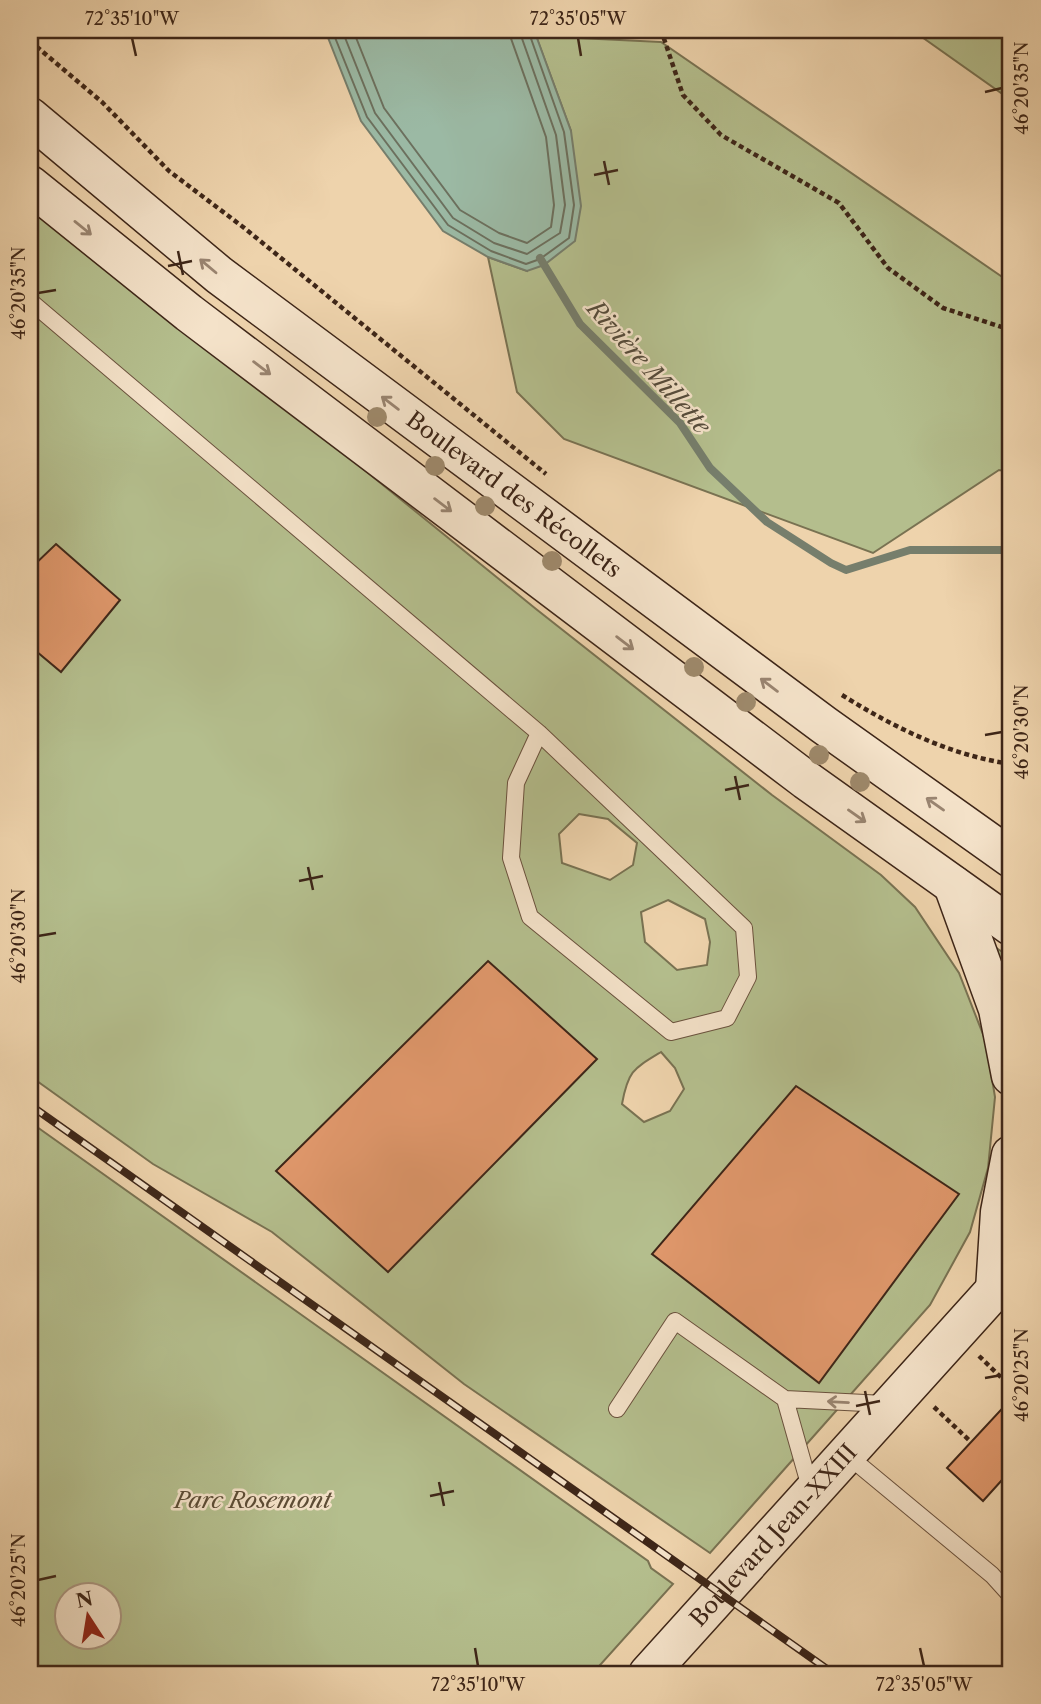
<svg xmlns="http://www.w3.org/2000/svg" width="1041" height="1704" font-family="'Libre Caslon Text',serif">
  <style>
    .green { fill: #b4be8d; stroke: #797252; stroke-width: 2; fill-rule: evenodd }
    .water { fill: #9bb9a4; stroke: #767e6c; stroke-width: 2 }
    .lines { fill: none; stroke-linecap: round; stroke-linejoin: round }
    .shore { stroke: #6c705e; stroke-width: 2 }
    .stream { stroke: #767e6c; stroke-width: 8 }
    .building { fill: #df976b; stroke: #3e2618; stroke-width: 2 }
    .lane-casing { stroke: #6a513d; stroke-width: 18 }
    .secondary-casing { stroke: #3e2618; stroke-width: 41 }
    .path { stroke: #3e2618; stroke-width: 4.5; stroke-dasharray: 5 3.5; stroke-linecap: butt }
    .lane { stroke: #f4e2c9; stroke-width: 16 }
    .secondary { stroke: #f4e2c9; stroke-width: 38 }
    .rail-casing { stroke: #3e2618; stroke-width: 8 }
    .rail { stroke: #f4e2c9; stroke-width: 5; stroke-dasharray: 16; stroke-linecap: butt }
    .tree { fill: #9e896b }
    .oneway { stroke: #998470 }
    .ticks { fill: none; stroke: #3e2618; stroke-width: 2.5 }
    .labels { text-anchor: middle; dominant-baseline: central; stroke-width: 5; stroke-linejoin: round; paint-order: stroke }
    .street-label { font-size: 23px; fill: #3e2618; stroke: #f4e2c9 }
    .park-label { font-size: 23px; font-style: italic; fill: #5c4c35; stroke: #f4e2c9 }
    .water-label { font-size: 24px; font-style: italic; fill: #554b3b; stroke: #f4e2c9 }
    .neatline { fill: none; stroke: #3e2618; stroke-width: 2.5 }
    .ticks-label { font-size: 18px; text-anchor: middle; fill: #3e2618 }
  </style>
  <rect width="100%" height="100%" fill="#eed3ac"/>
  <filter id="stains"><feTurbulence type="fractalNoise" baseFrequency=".00286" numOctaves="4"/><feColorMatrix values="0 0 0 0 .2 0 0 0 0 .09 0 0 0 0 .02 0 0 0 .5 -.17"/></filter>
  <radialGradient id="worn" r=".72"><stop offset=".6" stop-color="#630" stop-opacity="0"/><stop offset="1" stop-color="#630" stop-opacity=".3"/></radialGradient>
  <path class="green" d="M 912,30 L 1011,30 L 1011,100 Z
    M 536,36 L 661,42 L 1011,283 L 1011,472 L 999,470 L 873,553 L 564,439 L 517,392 L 488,257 L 527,271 L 571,131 Z
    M 30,199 L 536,609 L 772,795 L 881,875 L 915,907 L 959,973 L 986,1042 L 995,1097 L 988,1168 L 970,1232 L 930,1305 L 710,1553 L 464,1384 L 272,1232 L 153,1164 L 30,1076 ZM 579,814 L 608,819 L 637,843 L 633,865 L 610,880 L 562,863 L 559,834 ZM 668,900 L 705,919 L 710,942 L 707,965 L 677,970 L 645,942 L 641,912 ZM 661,1052 L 675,1068 L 684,1089 L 670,1111 L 644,1122 L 622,1104 C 628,1071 633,1069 661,1052 Z
    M 995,947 L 1011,958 L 1011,992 Z
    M 30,1122 L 648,1561 L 651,1568 L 673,1584 L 592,1674 L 30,1674 ZM 66,1596 L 108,1596 L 108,1638 L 66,1638 Z"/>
  <path class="water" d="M 325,30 L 534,30 L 571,131 L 581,206 L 575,241 L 544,265 L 527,271 L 488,257 L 443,231 L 361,121 Z"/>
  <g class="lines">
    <path class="shore" d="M 332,30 L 367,117 L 448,225 L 491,251 L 526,264 L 540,259 L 569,238 L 574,205 L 564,132 L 528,30
      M 342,30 L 375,113 L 453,218 L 494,243 L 527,254 L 560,233 L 565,205 L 556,135 L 519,30
      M 353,30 L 384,108 L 460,210 L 499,233 L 527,243 L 551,227 L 554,205 L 546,137 L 508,30"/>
    <path class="stream" d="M 540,258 L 580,324 L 680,423 L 710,468 L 767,522 L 831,563 L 846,570 L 910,550 L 1011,550"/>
  </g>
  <path class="building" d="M 56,544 L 120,600 L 61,672 L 30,646 L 30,569 Z
    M 488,961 L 597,1059 L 388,1272 L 276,1171 Z
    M 796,1086 L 959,1194 L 819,1383 L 652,1254 Z
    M 1011,1399 L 1011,1470 L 983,1501 L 947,1468 Z"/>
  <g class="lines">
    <defs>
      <path id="lane" d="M 30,301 L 539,733 L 744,928 L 748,977 L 727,1018 L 671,1032 L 530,917 L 511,858 L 516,783 L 539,733
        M 785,1399 L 811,1491
        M 617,1409 L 675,1321 L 785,1399 L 885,1404
        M 846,1454 L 992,1575 L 1011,1596"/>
      <g id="secondary">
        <path id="s1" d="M 30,117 L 219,275 L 824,725 L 1011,858"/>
        <path d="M 30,185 L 189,313 L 806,780 L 1011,926"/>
        <path d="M 953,885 L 998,1009 L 1011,1076"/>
        <path d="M 995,1290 L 1000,1212 L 1011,1155"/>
        <path id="s2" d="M 648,1674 L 1011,1272"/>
      </g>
    </defs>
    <use href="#lane" class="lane-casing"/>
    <use href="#secondary" class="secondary-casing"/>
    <path class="path" d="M 661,30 L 683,95 L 721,135 L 839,203 L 888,268 L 943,308 L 1011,330
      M 30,41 L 102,102 L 169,171 L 243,227 L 546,474
      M 842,695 C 895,728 949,755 1011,764
      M 979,1356 L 1011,1387
      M 934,1407 L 971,1442"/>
    <use href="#lane" class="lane"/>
    <use href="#secondary" class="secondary"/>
    <defs>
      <path id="rail" d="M 30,1105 L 834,1674"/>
    </defs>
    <use href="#rail" class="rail-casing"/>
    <use href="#rail" class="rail"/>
  </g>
  <g class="tree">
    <circle cx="377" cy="417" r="10"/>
    <circle cx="435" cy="466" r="10"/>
    <circle cx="485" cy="506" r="10"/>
    <circle cx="552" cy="561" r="10"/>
    <circle cx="694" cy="667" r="10"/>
    <circle cx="746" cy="702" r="10"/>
    <circle cx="819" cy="755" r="10"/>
    <circle cx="860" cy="782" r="10"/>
  </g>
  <defs><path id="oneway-shaft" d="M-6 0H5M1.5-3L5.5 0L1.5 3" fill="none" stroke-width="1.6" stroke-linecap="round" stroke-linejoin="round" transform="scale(1.75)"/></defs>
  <g class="oneway">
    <use href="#oneway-shaft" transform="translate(83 228) rotate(39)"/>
    <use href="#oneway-shaft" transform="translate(208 266) rotate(-140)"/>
    <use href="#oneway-shaft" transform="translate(262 368) rotate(37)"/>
    <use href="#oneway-shaft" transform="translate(390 403) rotate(-143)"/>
    <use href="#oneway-shaft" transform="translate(443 505) rotate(37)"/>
    <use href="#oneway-shaft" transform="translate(625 643) rotate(37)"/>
    <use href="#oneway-shaft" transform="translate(769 685) rotate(-143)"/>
    <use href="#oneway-shaft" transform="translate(935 804) rotate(-145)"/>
    <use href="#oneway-shaft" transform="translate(857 816) rotate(35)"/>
    <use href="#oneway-shaft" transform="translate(838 1402) rotate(-177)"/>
  </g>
  <path class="ticks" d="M 132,38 L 136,56M 578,38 L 581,56M 985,92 L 1002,88M 604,161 L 609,185M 594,175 L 618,170M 178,251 L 183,275M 168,266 L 192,261M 38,293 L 56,290M 985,735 L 1002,732M 735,776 L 740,800M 725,790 L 749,785M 308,867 L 313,890M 299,881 L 323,876M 38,936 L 56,933M 985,1378 L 1002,1375M 865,1391 L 870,1415M 856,1406 L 880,1401M 439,1482 L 444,1506M 430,1496 L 454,1491M 38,1580 L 56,1576M 475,1648 L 478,1666M 920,1648 L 924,1666"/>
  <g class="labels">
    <g class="street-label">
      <text stroke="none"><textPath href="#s1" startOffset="614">Boulevard des Récollets</textPath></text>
      <text stroke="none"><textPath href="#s2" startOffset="187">Boulevard Jean-XXIII</textPath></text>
    </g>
    <g class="park-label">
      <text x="253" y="1500">Parc Rosemont</text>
    </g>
    <g class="water-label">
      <text transform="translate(649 367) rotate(48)">Rivière Millette</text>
    </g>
  </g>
  <rect width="1041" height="1704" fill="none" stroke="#eed3ac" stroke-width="77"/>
  <g transform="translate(88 1616) rotate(348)"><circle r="33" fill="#f4e2c9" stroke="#ab9782" stroke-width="2"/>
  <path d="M0-5L12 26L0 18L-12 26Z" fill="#8f2418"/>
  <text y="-10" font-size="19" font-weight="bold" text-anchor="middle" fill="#3e2618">N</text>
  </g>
  <rect x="38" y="38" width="964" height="1628" class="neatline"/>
  <g class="ticks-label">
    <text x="132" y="25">72°35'10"W</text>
    <text x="578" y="25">72°35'05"W</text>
    <text transform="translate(1022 88) rotate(-90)" y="6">46°20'35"N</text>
    <text transform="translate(19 293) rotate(-90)" y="6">46°20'35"N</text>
    <text transform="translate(1022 732) rotate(-90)" y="6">46°20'30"N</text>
    <text transform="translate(19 936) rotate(-90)" y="6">46°20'30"N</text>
    <text transform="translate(1022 1375) rotate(-90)" y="6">46°20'25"N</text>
    <text transform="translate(19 1580) rotate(-90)" y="6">46°20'25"N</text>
    <text x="478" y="1691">72°35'10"W</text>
    <text x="924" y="1691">72°35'05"W</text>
  </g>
  <rect width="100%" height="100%" filter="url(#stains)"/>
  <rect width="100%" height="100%" fill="url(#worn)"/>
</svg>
